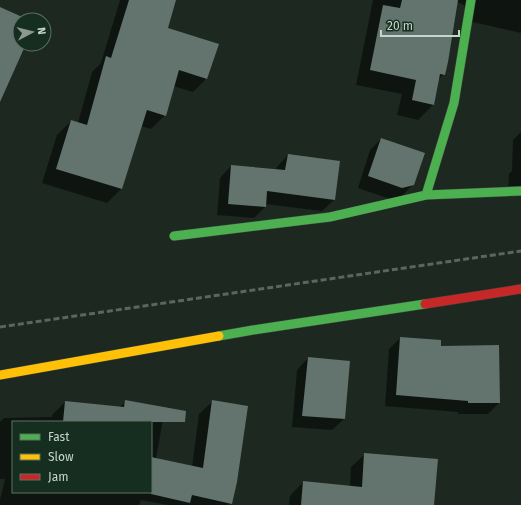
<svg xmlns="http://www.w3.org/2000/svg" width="521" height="505" font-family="'Fira Sans',sans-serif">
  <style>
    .shadow { fill: #0007; fill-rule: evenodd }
    .building { fill: #63736d }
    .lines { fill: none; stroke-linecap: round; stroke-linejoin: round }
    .fast-casing { stroke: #39433c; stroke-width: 10 }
    .slow-casing { stroke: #39433c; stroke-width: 10 }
    .jam-casing { stroke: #39433c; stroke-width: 10 }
    .fast { stroke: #4caf50; stroke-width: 9 }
    .slow { stroke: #ffc107; stroke-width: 9 }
    .jam { stroke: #c62828; stroke-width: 9 }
    .rail { stroke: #5c655f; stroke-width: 3; stroke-dasharray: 6 3; stroke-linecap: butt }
  </style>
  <rect width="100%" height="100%" fill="#1c2820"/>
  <path class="shadow" d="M 120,0 L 175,0 L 167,28 L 207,78 L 193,92 L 173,86 L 165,115 L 151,129 L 141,126 L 121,189 L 107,203 L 42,183 L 57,135 L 71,121 L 78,123 L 92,72 L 101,63 Z
    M 373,0 L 521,0 L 521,33 L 468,21 L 464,5 L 457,2 L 444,74 L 438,80 L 433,105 L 418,120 L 397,115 L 402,94 L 356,85 Z
    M 521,132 L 521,196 L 508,195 L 509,174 L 512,171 L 513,140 Z
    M 381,139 L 413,184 L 402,196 L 390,199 L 358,188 L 370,150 Z
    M 288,155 L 339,162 L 334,200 L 322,211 L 265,204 L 265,207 L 254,218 L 217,215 L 220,178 L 231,166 L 276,170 L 277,167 Z
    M 400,338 L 440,347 L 499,403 L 488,414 L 458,414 L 458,412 L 385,406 L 389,349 Z
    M 308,358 L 349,362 L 344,419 L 332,430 L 292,427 L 297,370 Z
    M 213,401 L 231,501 L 228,505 L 168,505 L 141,500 L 139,505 L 0,505 L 0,500 L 5,479 L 0,479 L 0,422 L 4,418 L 52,417 L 52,415 L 65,402 L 119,408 L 125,402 L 165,408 L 156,459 L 192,467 L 199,414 ZM 13,422 L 151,422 L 151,492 L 13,492 Z
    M 365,454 L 433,505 L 289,505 L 290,496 L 303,482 L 350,487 L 351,467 Z"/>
  <path class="building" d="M 129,0 L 176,0 L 168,28 L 219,44 L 207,79 L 179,70 L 166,116 L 147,110 L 122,189 L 56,169 L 71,120 L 87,125 L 106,56 L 111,58 Z
    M 402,0 L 458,0 L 448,62 L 445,75 L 440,74 L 434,105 L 412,100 L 416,80 L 370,70 L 383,5 L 400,8 Z
    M 0,7 L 29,20 L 20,20 L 20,44 L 26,44 L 0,102 Z
    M 381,138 L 425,153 L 414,185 L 402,188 L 368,176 Z
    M 288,154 L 340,161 L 335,200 L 267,191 L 266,207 L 228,204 L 231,165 L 285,170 Z
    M 400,337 L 441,340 L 441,346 L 499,345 L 500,403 L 468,403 L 468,401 L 396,395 Z
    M 308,357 L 350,361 L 345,419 L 302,416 Z
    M 125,400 L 186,411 L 185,422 L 63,422 L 65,401 L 124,407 Z
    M 212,400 L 248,406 L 237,482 L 232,504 L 192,495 L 190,503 L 151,494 L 151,457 L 203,468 Z
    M 364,453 L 438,459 L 434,505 L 301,505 L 303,481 L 362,487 Z"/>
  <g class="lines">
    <defs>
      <path id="fast" d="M 426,195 L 454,103 L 471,0
        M 174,236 L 330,217 L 426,195 L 521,191
        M 219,336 L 253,330 L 425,304"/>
      <path id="slow" d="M 0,375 L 219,336"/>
      <path id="jam" d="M 425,304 L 521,289"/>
    </defs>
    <use href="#fast" class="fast-casing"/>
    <use href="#slow" class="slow-casing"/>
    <use href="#jam" class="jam-casing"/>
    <use href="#fast" class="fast"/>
    <use href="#slow" class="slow"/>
    <use href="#jam" class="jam"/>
    <path class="rail" d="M 0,327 L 521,251"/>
  </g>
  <rect x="12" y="421" width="140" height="72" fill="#162e1f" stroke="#5d7164"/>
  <rect x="20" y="434" width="20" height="6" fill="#4caf50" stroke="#5d7164"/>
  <text x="48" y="441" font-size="12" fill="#c7d6cb">Fast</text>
  <rect x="20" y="454" width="20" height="6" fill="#ffc107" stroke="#5d7164"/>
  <text x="48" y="461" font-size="12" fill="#c7d6cb">Slow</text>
  <rect x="20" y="474" width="20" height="6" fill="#c62828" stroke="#5d7164"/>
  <text x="48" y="481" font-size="12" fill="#c7d6cb">Jam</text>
  <g transform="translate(32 32) rotate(83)"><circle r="19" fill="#162e1f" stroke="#5d7164"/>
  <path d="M0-3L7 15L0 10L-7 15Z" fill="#8b998f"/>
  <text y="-6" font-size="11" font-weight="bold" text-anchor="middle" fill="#c7d6cb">N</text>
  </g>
  <path d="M381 30v6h78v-6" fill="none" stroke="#c7d6cb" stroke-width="2"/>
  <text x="387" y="30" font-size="12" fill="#c7d6cb" stroke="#162e1f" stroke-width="3" paint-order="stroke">20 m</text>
</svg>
